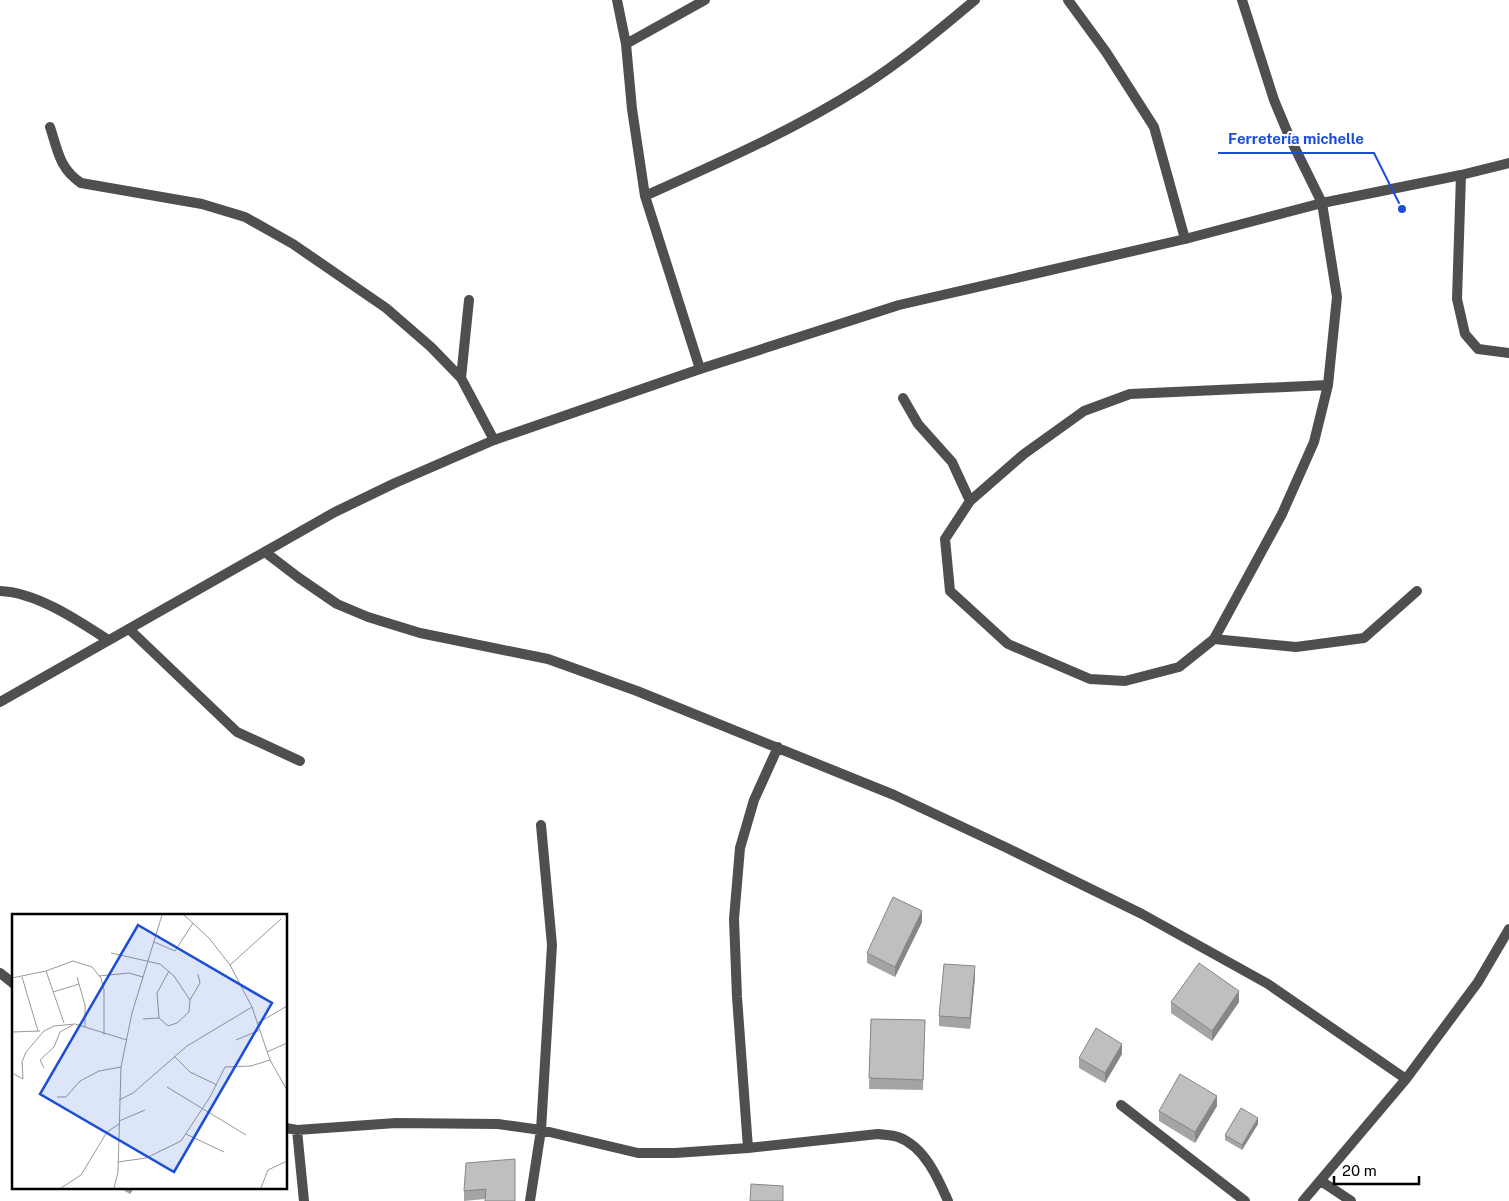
<svg xmlns="http://www.w3.org/2000/svg" width="1509" height="1201" font-family="'Public Sans',sans-serif">
  <style>
    .lines { fill: none; stroke-linecap: round; stroke-linejoin: round }
    .minor { stroke: #4f4f4f; stroke-width: 10 }
    .tertiary { stroke: #4f4f4f; stroke-width: 10 }
    .wall { fill: #a4a4a4 }
    .shaded-wall { fill: #868686 }
    .building { fill: #bfbfbf; stroke: #868686 }
    .inset-road { fill: none; stroke: #999; stroke-width: 1 }
    .view { fill: #1d4ed8; fill-opacity: 0.15; stroke: #1d4ed8; stroke-width: 2.5 }
    .inset-edge { fill: none; stroke: #000; stroke-width: 2.5 }
    .leader { fill: none; stroke: #1d4ed8; stroke-width: 2 }
    .callout-dot { fill: #1d4ed8; stroke: #fff; stroke-width: 2 }
    .callout-label { font-size: 15px; text-anchor: middle; font-weight: bold; fill: #1d4ed8; stroke: #fff; stroke-width: 4; stroke-linejoin: round; paint-order: stroke }
  </style>
  <rect width="100%" height="100%" fill="#fff"/>
  <g class="lines">
    <path class="minor" d="M 617,0 L 626,44 L 632,109 L 645,196 L 700,369
      M 1068,0 L 1106,52 L 1154,127 L 1185,239
      M 626,44 L 705,0
      M 50,127 C 58,151 59,168 81,183 L 202,204 L 245,217 L 293,244 L 386,308 L 431,347 L 461,378 L 494,440
      M 1461,175 L 1457,299 L 1465,334 L 1478,349 L 1509,353
      M 645,196 C 718,163 792,131 860,88 C 901,62 938,31 975,0
      M 461,378 L 469,300
      M 903,398 L 918,424 L 952,462 L 970,501 L 945,539 L 950,591 L 1008,644 L 1090,679 L 1125,681 L 1179,667 L 1214,639 L 1282,514 L 1314,442 L 1328,385 L 1337,297 L 1322,203 L 1289,136 L 1274,100 L 1242,0
      M 970,501 L 1024,454 L 1084,411 L 1130,394 L 1328,385
      M 265,552 L 299,578 L 337,604 L 368,617 L 420,633 L 548,659 L 637,691 L 894,795 L 1005,847 L 1142,914 L 1268,984 L 1406,1079
      M 0,591 C 36,592 79,621 108,640
      M 129,629 L 237,732 L 300,761
      M 1214,639 L 1296,647 L 1364,638 L 1417,591
      M 0,973 L 14,984
      M 1121,1105 L 1245,1201
      M 286,1128 L 297,1130 L 396,1123 L 498,1124 L 541,1130 L 638,1153 L 675,1153 L 748,1148 L 878,1134 C 884,1135 892,1135 898,1137 C 924,1146 938,1178 948,1201
      M 297,1130 L 304,1201
      M 748,1148 L 737,997 L 734,919 L 740,848 L 754,800 L 778,747
      M 1321,1181 L 1351,1201
      M 530,1201 L 541,1130 L 552,945 L 541,825
      M 1303,1201 L 1406,1079 L 1478,982 L 1509,929"/>
    <path class="tertiary" d="M 0,702 L 335,512 L 395,483 L 494,440 L 700,369 L 899,305 L 1185,239 L 1322,203 L 1461,175 L 1509,163"/>
  </g>
  <path class="wall" d="M 922,922 L 895,977 L 867,963 L 867,953 Z
    M 975,977 L 970,1029 L 939,1026 L 939,1016 Z
    M 1171,1002 L 1239,1002 L 1212,1041 L 1171,1013 Z
    M 871,1019 L 925,1020 L 923,1090 L 869,1089 Z
    M 1122,1054 L 1105,1083 L 1079,1068 L 1079,1058 Z
    M 1217,1106 L 1195,1143 L 1159,1121 L 1159,1111 Z
    M 1258,1124 L 1242,1150 L 1225,1140 L 1225,1135 Z
    M 515,1159 L 485,1199 L 464,1201 L 464,1191 Z
    M 118,1187 L 134,1187 L 130,1194 Z"/>
  <path class="shaded-wall" d="M 922,911 L 922,922 L 895,977 L 895,967 Z
    M 975,966 L 975,977 L 970,1029 L 970,1018 Z
    M 1239,991 L 1239,1002 L 1212,1041 L 1212,1031 Z
    M 1122,1044 L 1122,1054 L 1105,1083 L 1105,1073 Z
    M 1217,1096 L 1217,1106 L 1195,1143 L 1195,1132 Z
    M 1258,1118 L 1258,1124 L 1242,1150 L 1242,1145 Z
    M 131,1187 L 134,1187 L 130,1194 L 130,1189 Z"/>
  <path class="building" d="M 893,897 L 922,911 L 895,967 L 867,953 Z
    M 1199,963 L 1239,991 L 1212,1031 L 1171,1002 Z
    M 944,964 L 975,966 L 970,1018 L 939,1016 Z
    M 871,1019 L 925,1020 L 923,1080 L 869,1078 Z
    M 1096,1028 L 1122,1044 L 1105,1073 L 1079,1058 Z
    M 1180,1074 L 1217,1096 L 1195,1132 L 1159,1111 Z
    M 1241,1108 L 1258,1118 L 1242,1145 L 1225,1135 Z
    M 515,1159 L 515,1201 L 485,1201 L 486,1189 L 464,1191 L 466,1163 Z
    M 751,1184 L 783,1186 L 783,1201 L 750,1201 Z"/>
  <g transform="translate(12 914)">
    <rect width="275" height="275" fill="#fff"/>
    <path class="inset-road" d="M 172,1 L 197,24 L 218,51 L 240,93 L 258,146 L 275,176M 142,28 L 163,37 L 181,9M 99,39 L 148,50 L 162,62 L 178,86 L 177,98 L 165,109 L 156,112 L 147,104 L 131,105M 218,51 L 269,5M 34,57 L 61,47 L 80,53 L 89,64 L 92,76 L 92,121M 87,62 L 117,59 L 131,63M 10,63 L 26,117M 65,63 L 73,91 L 73,113M 0,64 L 34,57 L 52,109M 41,78 L 67,70M 178,86 L 188,69 L 186,60M 147,104 L 145,79 L 157,57M 246,109 L 275,92M 0,118 L 28,117M 224,126 L 248,116M 255,138 L 275,129M 162,142 L 178,158 L 205,171M 32,154 L 28,146 L 42,133 L 48,118 L 61,111M 0,159 L 11,165 L 10,148 L 14,138 L 32,117 L 42,112 L 63,110 L 115,126M 155,173 L 234,221M 45,183 L 54,183 L 68,167 L 87,157 L 109,153M 107,186 L 121,179 L 175,132 L 240,93M 107,207 L 133,196M 174,220 L 212,238M 106,248 L 134,244 L 169,227 L 198,183 L 213,153 L 239,152 L 258,146M 49,274 L 69,261 L 95,218 L 107,210M 102,274 L 106,258 L 109,153 L 120,99 L 150,1M 249,274 L 256,256 L 275,247"/>
    <path class="view" d="M 126,11 L 260,89 L 162,258 L 28,180 Z"/>
    <rect width="275" height="275" class="inset-edge"/>
  </g>
  <path class="leader" d="M1402 209L1374 153H1218"/>
  <circle class="callout-dot" cx="1402" cy="209" r="5"/>
  <g class="callout-label">
    <text x="1296" y="144">Ferretería michelle</text>
  </g>
  <path d="M1334 1176v8h85v-8" fill="none" stroke="#000000" stroke-width="2.5"/>
  <text x="1342" y="1176" font-size="15" fill="#000000" stroke="#ffffff" stroke-width="4" paint-order="stroke">20 m</text>
</svg>
